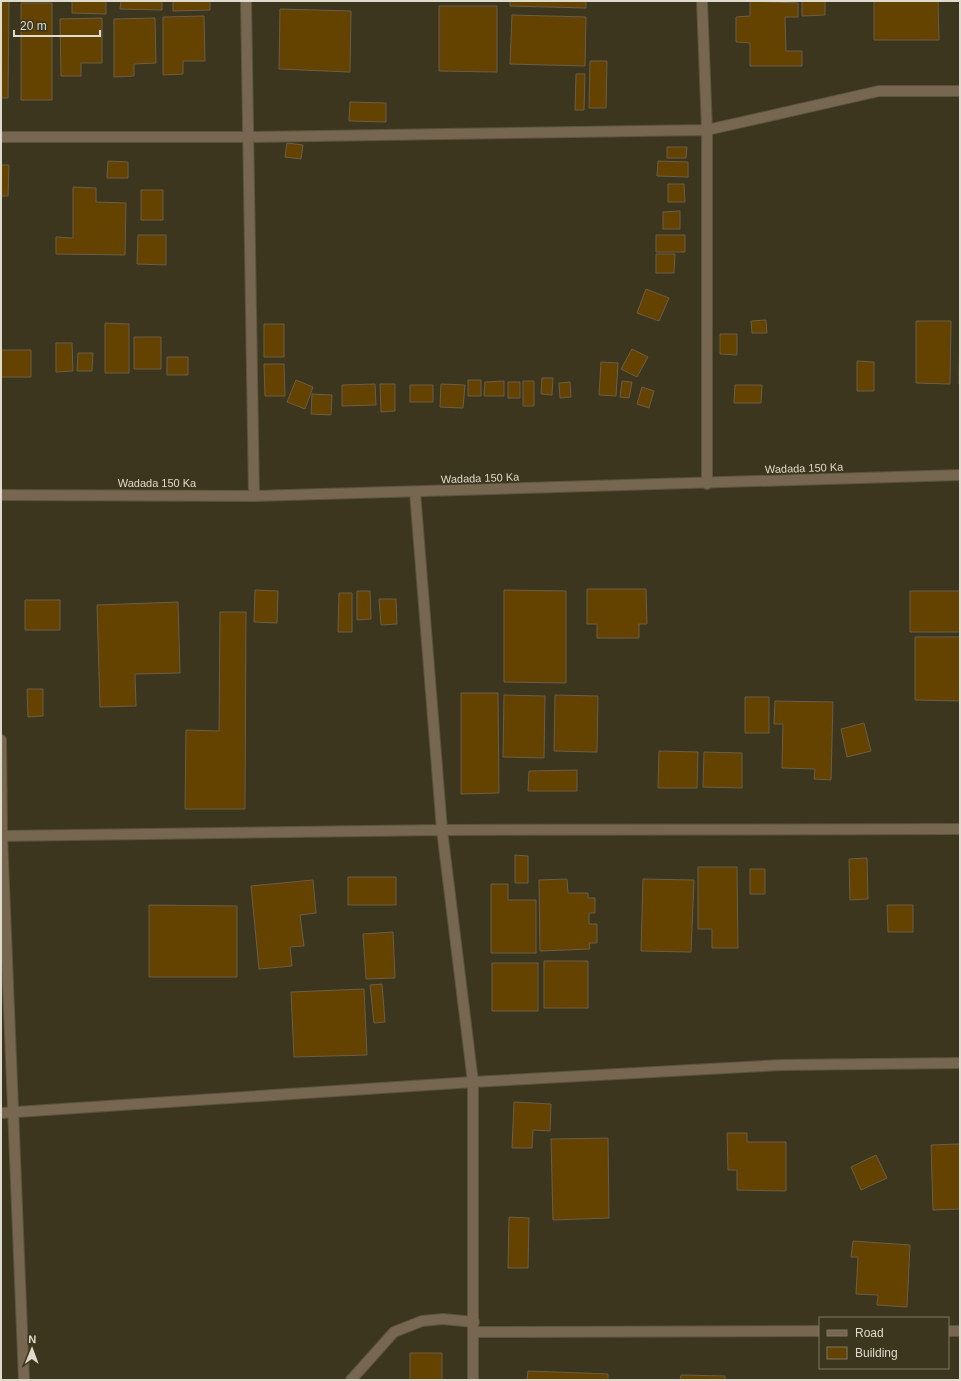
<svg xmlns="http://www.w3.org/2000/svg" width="961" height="1381" font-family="Arial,sans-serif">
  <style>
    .building { fill: #644200; stroke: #6c5d47 }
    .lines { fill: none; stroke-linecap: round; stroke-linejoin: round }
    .service-casing { stroke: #5a543e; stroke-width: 12 }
    .minor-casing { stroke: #5a543e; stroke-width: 12 }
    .tertiary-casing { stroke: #5a543e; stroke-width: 12 }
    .service { stroke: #776650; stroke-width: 10 }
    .minor { stroke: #776650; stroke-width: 10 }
    .tertiary { stroke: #776650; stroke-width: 10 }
    .labels { text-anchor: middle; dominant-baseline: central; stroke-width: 3.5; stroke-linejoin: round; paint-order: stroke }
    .street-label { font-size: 11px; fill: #dfdbcd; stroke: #3d361e }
  </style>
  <rect width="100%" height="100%" fill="#3d361e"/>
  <path class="building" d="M 1,1 L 9,1 L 8,98 L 1,98 Z
    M 72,1 L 106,1 L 106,14 L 72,13 Z
    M 121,1 L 162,1 L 162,10 L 120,9 Z
    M 173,1 L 210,1 L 210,10 L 173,11 Z
    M 510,1 L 586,1 L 586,8 L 510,6 Z
    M 750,1 L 798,3 L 798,17 L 785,17 L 786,51 L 802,51 L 802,66 L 750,66 L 750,43 L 736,42 L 736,17 L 750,16 Z
    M 802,1 L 825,1 L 825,15 L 802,16 Z
    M 874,1 L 938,1 L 939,40 L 874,40 Z
    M 21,3 L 52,3 L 52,100 L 21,100 Z
    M 439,6 L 497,6 L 497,72 L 439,71 Z
    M 280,9 L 351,11 L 350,72 L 279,69 Z
    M 512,15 L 586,17 L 585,66 L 510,64 Z
    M 204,16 L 205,61 L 183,61 L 183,74 L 163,75 L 163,17 Z
    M 102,18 L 102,63 L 81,63 L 81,76 L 61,76 L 60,19 Z
    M 155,18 L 156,63 L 134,64 L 134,76 L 114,77 L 114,19 Z
    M 590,61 L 607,61 L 606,108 L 589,108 Z
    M 576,74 L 585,74 L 584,110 L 575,110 Z
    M 350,102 L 386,103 L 386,122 L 349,121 Z
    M 287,143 L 303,145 L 301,159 L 285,157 Z
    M 667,147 L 687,147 L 686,158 L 667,158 Z
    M 108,161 L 128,162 L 128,178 L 107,178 Z
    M 658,161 L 688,162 L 688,177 L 657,176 Z
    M 1,165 L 9,165 L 8,196 L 1,196 Z
    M 668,184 L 684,184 L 685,202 L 668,202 Z
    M 73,187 L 96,188 L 96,202 L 126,203 L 125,255 L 56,254 L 56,237 L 73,238 Z
    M 141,190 L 163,190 L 163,220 L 141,220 Z
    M 680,211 L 680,229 L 663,229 L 663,212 Z
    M 138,235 L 166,235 L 166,265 L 137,264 Z
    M 656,235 L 685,235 L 685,252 L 656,252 Z
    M 656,254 L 675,254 L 674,273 L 656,273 Z
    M 646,289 L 669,298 L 659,321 L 637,313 Z
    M 766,320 L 767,333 L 752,333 L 751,321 Z
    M 916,321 L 951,321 L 950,384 L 916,383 Z
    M 105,323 L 129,324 L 129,373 L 105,373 Z
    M 264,324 L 284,324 L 284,357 L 264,357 Z
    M 960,324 L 960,384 L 959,384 Z
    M 720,334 L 737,334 L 737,355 L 720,354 Z
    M 134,337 L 161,337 L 161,369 L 134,369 Z
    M 56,343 L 72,343 L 73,371 L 56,372 Z
    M 632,349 L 648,357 L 637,377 L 621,369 Z
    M 1,350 L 31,350 L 31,377 L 1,377 Z
    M 78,353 L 93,353 L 92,371 L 77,371 Z
    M 167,357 L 188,357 L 188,375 L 167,375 Z
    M 857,361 L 874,362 L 874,391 L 857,391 Z
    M 601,362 L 618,363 L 616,396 L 599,395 Z
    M 264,364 L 284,364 L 285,396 L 265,396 Z
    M 542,378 L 553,378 L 552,395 L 541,394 Z
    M 296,380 L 313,387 L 305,409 L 287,402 Z
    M 468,380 L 481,380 L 481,396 L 468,396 Z
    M 504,381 L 504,396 L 484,396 L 485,382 Z
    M 523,381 L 534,381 L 534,406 L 523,406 Z
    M 622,381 L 632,382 L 629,398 L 620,397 Z
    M 508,382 L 520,382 L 520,398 L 508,398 Z
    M 570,382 L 571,397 L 560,398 L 559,383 Z
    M 375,384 L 376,405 L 342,406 L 342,385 Z
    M 380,384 L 395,384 L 395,411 L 381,412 Z
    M 441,384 L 465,385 L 463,408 L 440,407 Z
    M 410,385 L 433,385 L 433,402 L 410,402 Z
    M 735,385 L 762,385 L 761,403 L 734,403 Z
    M 642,387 L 654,391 L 649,408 L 637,404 Z
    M 312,394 L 332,395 L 331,415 L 311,414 Z
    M 587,589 L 646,589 L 647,624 L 639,624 L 639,638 L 597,638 L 597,624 L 587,624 Z
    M 255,590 L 278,591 L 277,623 L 254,622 Z
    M 504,590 L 566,591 L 566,683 L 504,682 Z
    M 357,591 L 370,591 L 371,619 L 357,620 Z
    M 910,591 L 960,591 L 960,632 L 910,632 Z
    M 339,593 L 352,593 L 352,632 L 338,632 Z
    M 379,599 L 396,599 L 397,624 L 381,625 Z
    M 25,600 L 60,600 L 60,630 L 25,630 Z
    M 178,602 L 180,673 L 135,674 L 136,706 L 100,707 L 97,605 Z
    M 220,612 L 246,612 L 245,809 L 185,809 L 186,730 L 219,731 Z
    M 915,637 L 960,637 L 960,701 L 915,700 Z
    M 27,689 L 43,689 L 43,716 L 28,717 Z
    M 461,693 L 498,693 L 499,793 L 461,794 Z
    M 504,695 L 545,696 L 544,758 L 503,757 Z
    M 555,695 L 598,696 L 597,752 L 554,751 Z
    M 745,697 L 769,697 L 769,733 L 745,733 Z
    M 775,701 L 833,702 L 831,780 L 814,779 L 815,769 L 782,768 L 783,724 L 774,724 Z
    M 864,723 L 871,751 L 847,757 L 841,729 Z
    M 659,751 L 698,752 L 697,788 L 658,788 Z
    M 704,752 L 742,753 L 742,788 L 703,787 Z
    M 577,770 L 577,791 L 528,791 L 529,771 Z
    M 515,855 L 528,856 L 528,883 L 515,883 Z
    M 867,858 L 868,899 L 850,900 L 849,859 Z
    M 698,867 L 737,867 L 738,948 L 712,948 L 712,929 L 698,929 Z
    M 750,869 L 765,869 L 765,894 L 750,894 Z
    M 348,877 L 396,877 L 396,905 L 348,905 Z
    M 567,879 L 568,893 L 588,893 L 588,898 L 595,898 L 595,913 L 589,913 L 589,924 L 597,924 L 597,943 L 589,943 L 590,949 L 540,951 L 539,880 Z
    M 643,879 L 694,880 L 691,952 L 641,951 Z
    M 313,880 L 316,913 L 300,915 L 304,946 L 290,947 L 292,966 L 259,969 L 251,886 Z
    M 491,884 L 508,884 L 508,900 L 536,900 L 536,953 L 491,953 Z
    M 149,905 L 237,906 L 237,977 L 149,977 Z
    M 887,905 L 913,905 L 913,932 L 888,932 Z
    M 393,932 L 395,978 L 366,979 L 363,934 Z
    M 544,961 L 588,961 L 588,1008 L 544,1008 Z
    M 492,963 L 538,963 L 538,1011 L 492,1011 Z
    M 382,984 L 385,1022 L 374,1023 L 370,985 Z
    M 364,989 L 367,1055 L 294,1057 L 291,992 Z
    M 514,1102 L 551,1104 L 550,1131 L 533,1130 L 532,1148 L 512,1148 Z
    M 727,1133 L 747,1133 L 747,1142 L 786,1142 L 786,1191 L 737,1190 L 737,1170 L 728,1170 Z
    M 608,1138 L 609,1218 L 553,1220 L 551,1139 Z
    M 960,1144 L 960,1209 L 933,1210 L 931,1145 Z
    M 876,1155 L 887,1178 L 861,1190 L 851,1167 Z
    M 509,1217 L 529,1218 L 528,1268 L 508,1268 Z
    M 853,1241 L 910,1245 L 907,1307 L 877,1305 L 878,1295 L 856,1294 L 858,1257 L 851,1257 Z
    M 410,1353 L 442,1353 L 442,1380 L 410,1380 Z
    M 528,1371 L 608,1374 L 608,1380 L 527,1380 Z
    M 681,1375 L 725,1376 L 725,1380 L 680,1380 Z"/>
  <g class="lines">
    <defs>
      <path id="service" d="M 351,1380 L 394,1332 L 422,1321 L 443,1319 L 474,1322"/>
      <path id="minor" d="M 246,1 L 254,496
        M 702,1 L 707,130 L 707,484
        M 1,137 L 247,137 L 707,130 L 879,91 L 960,91
        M 415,492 L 442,830 L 473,1082 L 473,1380
        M 1,740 L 2,836 L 24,1380
        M 1,836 L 442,830 L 960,829
        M 1,1113 L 473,1082 L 782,1065 L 960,1063
        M 948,1331 L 960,1331
        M 474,1332 L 820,1331"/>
      <path id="tertiary" d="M 1,495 L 254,496 L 960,475"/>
    </defs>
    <use href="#service" class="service-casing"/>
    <use href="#minor" class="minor-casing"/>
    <use href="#tertiary" class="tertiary-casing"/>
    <use href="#service" class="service"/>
    <use href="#minor" class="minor"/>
    <use href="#tertiary" class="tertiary"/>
  </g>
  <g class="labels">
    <g class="street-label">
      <text transform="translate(804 468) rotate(-2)">Wadada 150 Ka</text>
      <text transform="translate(480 478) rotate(-2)">Wadada 150 Ka</text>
      <text x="157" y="483">Wadada 150 Ka</text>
    </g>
  </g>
  <rect width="961" height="1381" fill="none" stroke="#dfdbcd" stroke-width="4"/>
  <rect x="819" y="1317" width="130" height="52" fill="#3d361e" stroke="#7e7864"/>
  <rect x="827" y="1330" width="20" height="6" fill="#776650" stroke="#7e7864"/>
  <text x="855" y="1337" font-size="12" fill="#dfdbcd">Road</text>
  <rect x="827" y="1347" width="20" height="12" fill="#644200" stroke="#7e7864"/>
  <text x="855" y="1357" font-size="12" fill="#dfdbcd">Building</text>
  <g transform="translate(32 1349) rotate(1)" stroke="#3d361e" stroke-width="3" paint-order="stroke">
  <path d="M0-3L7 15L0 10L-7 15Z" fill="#dfdbcd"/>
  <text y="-6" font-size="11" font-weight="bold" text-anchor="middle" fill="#dfdbcd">N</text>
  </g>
  <path d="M14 30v6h86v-6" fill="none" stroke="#dfdbcd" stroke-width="2"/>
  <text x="20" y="30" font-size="12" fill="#dfdbcd" stroke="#3d361e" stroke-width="3" paint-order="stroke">20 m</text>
</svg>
